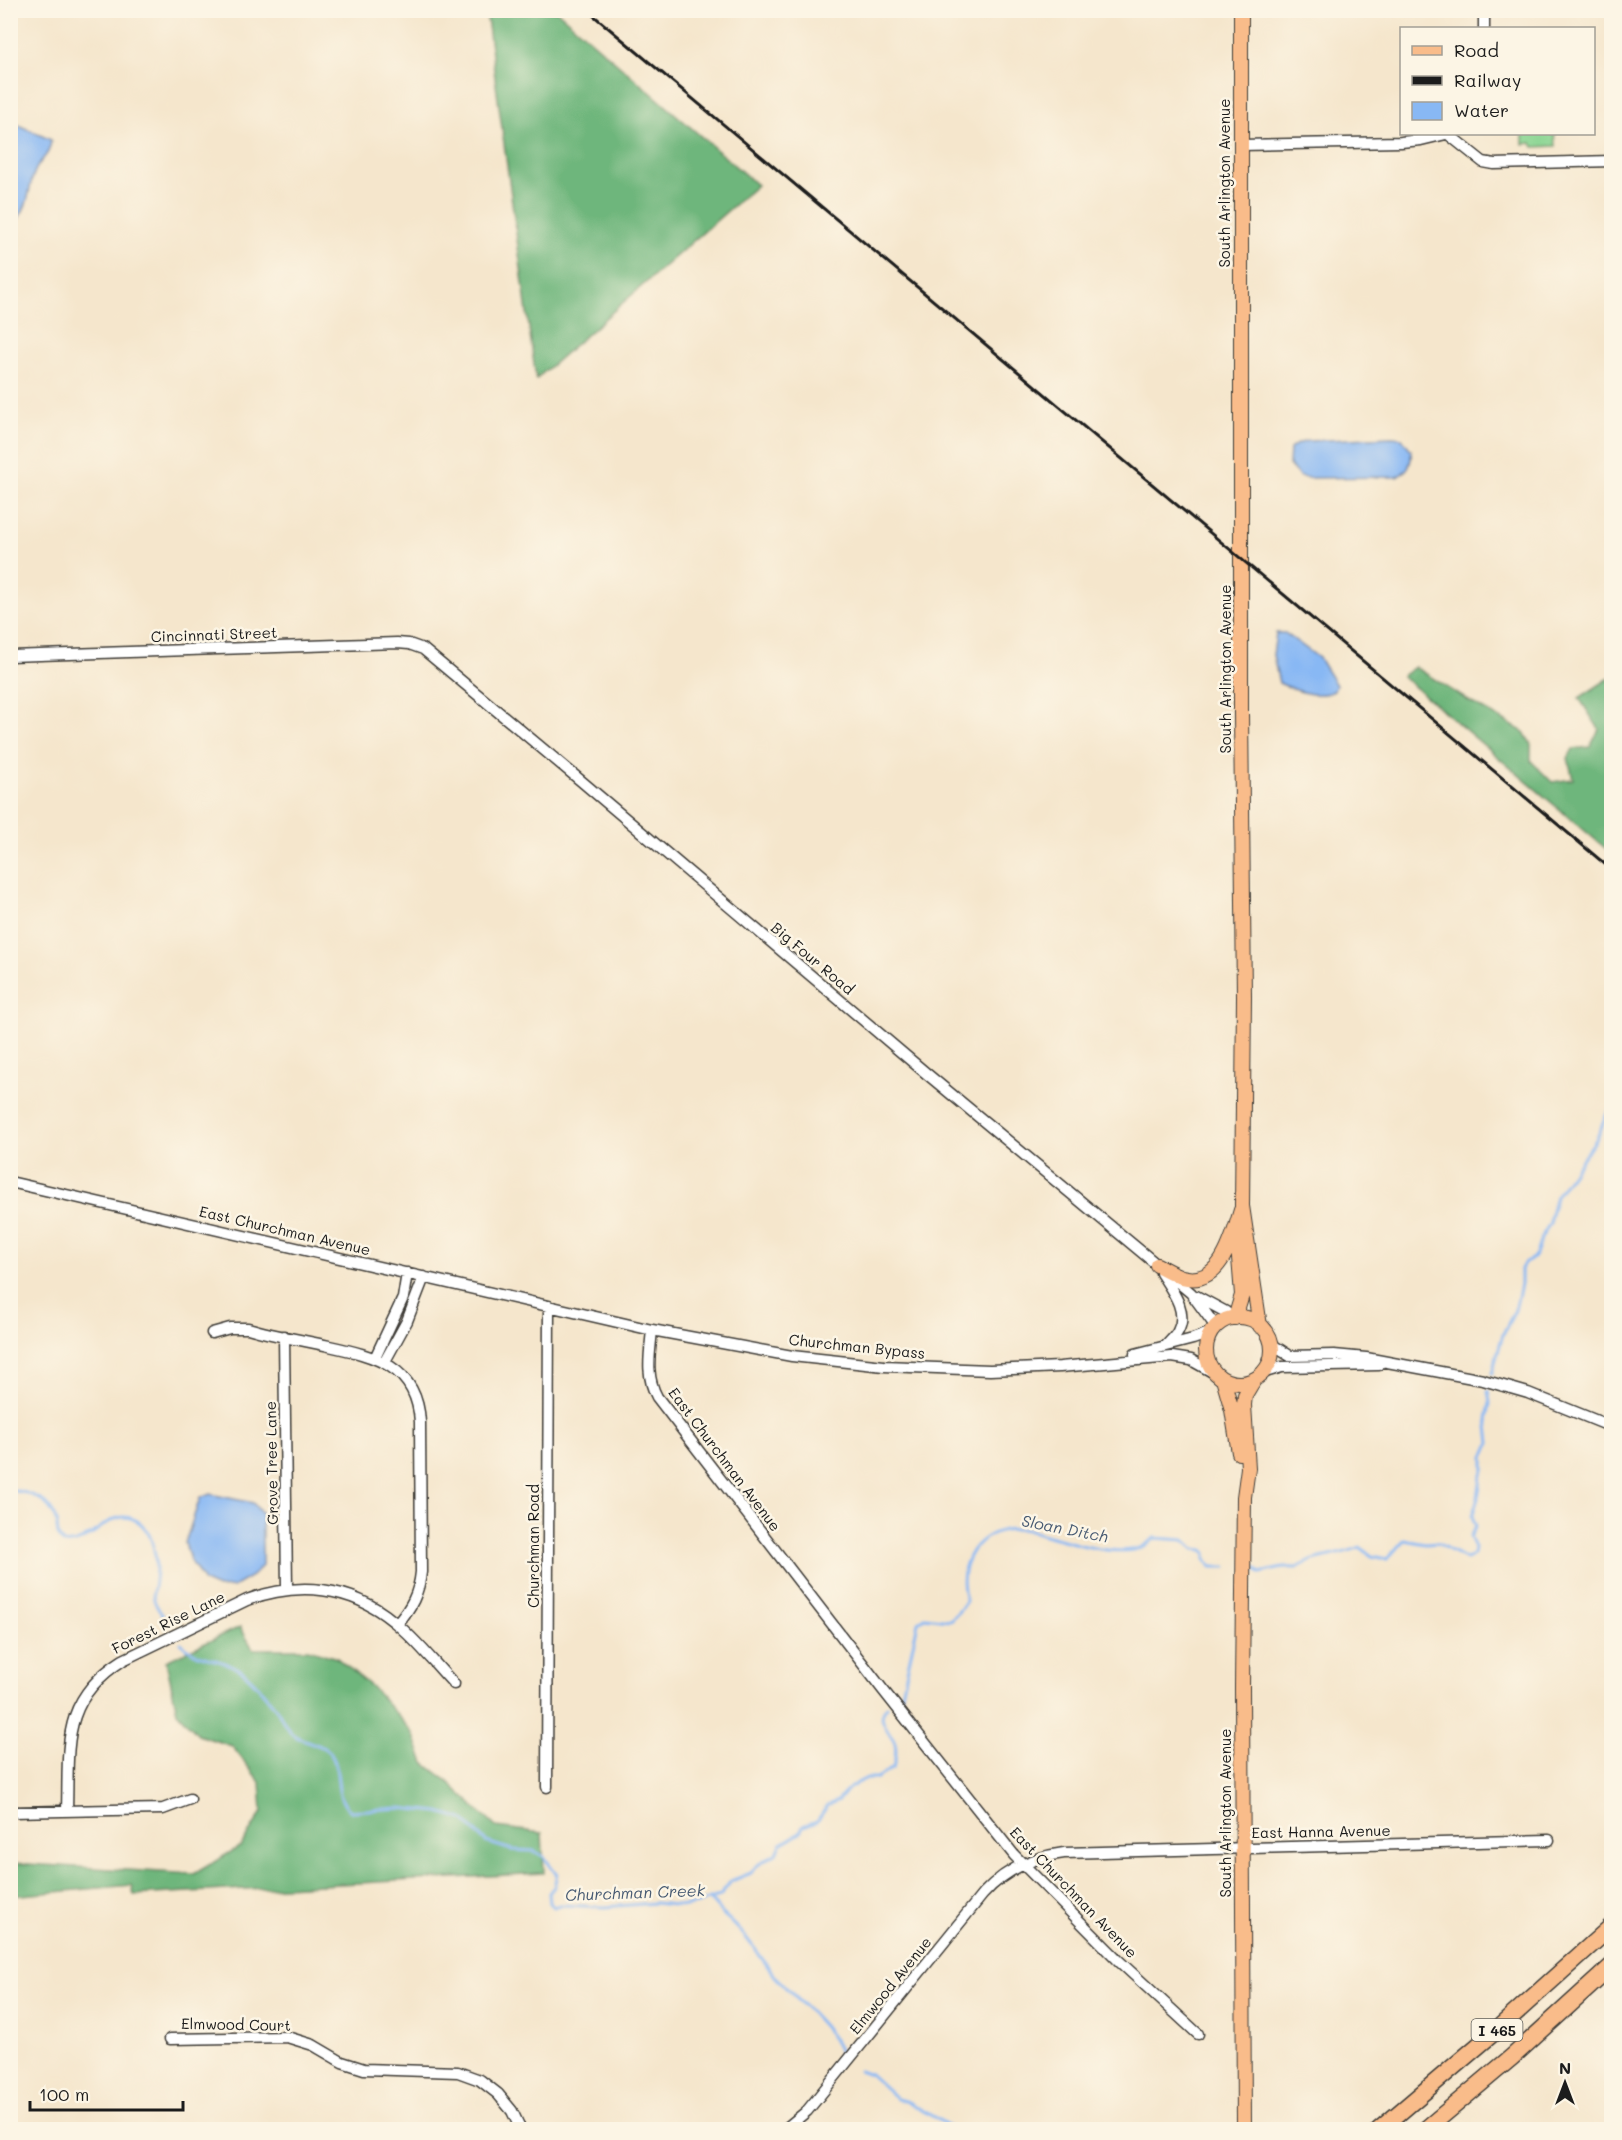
<svg xmlns="http://www.w3.org/2000/svg" width="1622" height="2140" font-family="Mali,sans-serif">
  <style>
    .green { fill: #89d592; stroke: #527857; stroke-width: 1.5 }
    .forest { fill: #6eb67c; stroke: #45694c; stroke-width: 1.5 }
    .water { fill: #88b8f4; stroke: #526a88; stroke-width: 1.5 }
    .lines { fill: none; stroke-linecap: round; stroke-linejoin: round }
    .stream { stroke: #88b8f4; stroke-width: 3 }
    .minor-casing { stroke: #3d3a36; stroke-width: 13 }
    .major-casing { stroke: #3d3a36; stroke-width: 16 }
    .highway-casing { stroke: #3d3a36; stroke-width: 19 }
    .minor { stroke: #fff; stroke-width: 10 }
    .major { stroke: #f9bc8a; stroke-width: 14 }
    .highway { stroke: #f9bc8a; stroke-width: 16 }
    .rail { stroke: #1c1c1c; stroke-width: 3 }
    .labels { text-anchor: middle; dominant-baseline: central; stroke-width: 5; stroke-linejoin: round; paint-order: stroke }
    .shield { fill: #fcf5e5; stroke: #5f5d58; stroke-width: 1.5 }
    .shield-label { font-size: 14px; font-weight: bold; fill: #1c1c1c }
    .street-label { font-size: 15px; fill: #1c1c1c; stroke: #fcf5e5 }
    .water-label { font-size: 16px; font-style: italic; fill: #475a72; stroke: #fcf5e5 }
  </style>
  <rect width="100%" height="100%" fill="#fcf5e5"/>
  <filter id="ink" filterUnits="userSpaceOnUse"><feTurbulence type="fractalNoise" baseFrequency=".0167" numOctaves="2"/><feDisplacementMap in="SourceGraphic" scale="12" xChannelSelector="R" yChannelSelector="G"/><feConvolveMatrix kernelMatrix="1 2 1 2 8 2 1 2 1" color-interpolation-filters="sRGB"/></filter>
  <filter id="wash" filterUnits="userSpaceOnUse"><feTurbulence type="fractalNoise" baseFrequency=".008" numOctaves="4" result="noise"/><feDisplacementMap in="SourceGraphic" scale="24" xChannelSelector="R" yChannelSelector="G"/><feGaussianBlur stdDeviation="1.35" result="paint"/><feColorMatrix in="noise" values="0 0 0 0 0 0 0 0 0 0 0 0 0 0 0 0 0 1.4 0 .05"/><feComposite in="paint" operator="in"/></filter>
  <g filter="url(#wash)">
    <rect width="100%" height="100%" fill="#f5e6cc"/>
    <path class="green" d="M 1523,134 L 1555,134 L 1556,146 L 1534,147 L 1532,143 L 1523,144 Z"/>
    <path class="forest" d="M 486,11 L 557,11 L 757,185 L 536,379 Z
      M 1415,667 L 1472,703 L 1524,732 L 1531,744 L 1531,761 L 1552,782 L 1573,779 L 1568,758 L 1573,749 L 1590,747 L 1599,729 L 1579,698 L 1611,677 L 1611,853 L 1402,676 Z
      M 240,1627 L 253,1649 L 308,1649 L 337,1658 L 372,1687 L 413,1733 L 424,1763 L 445,1779 L 496,1827 L 542,1833 L 544,1873 L 134,1895 L 132,1885 L 11,1896 L 11,1863 L 194,1874 L 241,1846 L 262,1812 L 260,1782 L 232,1746 L 198,1735 L 177,1712 L 166,1661 Z"/>
    <path class="water" d="M 11,117 L 14,123 L 51,140 C 50,156 42,157 36,169 C 27,187 32,200 18,219 L 11,215 Z
      M 1392,437 L 1402,438 L 1411,450 C 1412,463 1409,470 1397,477 L 1308,478 L 1300,477 L 1289,465 L 1290,449 L 1297,444 L 1307,441 Z
      M 1276,633 L 1285,633 L 1319,658 L 1336,685 L 1334,691 C 1316,699 1297,691 1279,683 L 1273,655 Z
      M 210,1494 L 253,1503 L 262,1514 L 262,1566 L 252,1576 L 233,1587 L 218,1588 L 204,1582 L 190,1560 L 185,1543 L 200,1498 Z"/>
    <g class="lines">
      <path class="stream" d="M 1492,1373 L 1503,1334 L 1515,1310 L 1521,1284 L 1521,1269 L 1525,1262 L 1533,1258 L 1537,1252 L 1541,1238 L 1550,1223 L 1550,1218 L 1556,1196 L 1597,1138 L 1607,1114 L 1612,1107
        M 10,1490 C 30,1492 51,1500 56,1521 C 59,1532 55,1533 63,1543 C 90,1548 108,1508 133,1519 C 154,1527 158,1561 155,1580 C 155,1585 153,1590 153,1594 C 154,1606 163,1616 171,1625
        M 1256,1568 L 1260,1573 C 1277,1570 1277,1567 1297,1568 C 1314,1556 1340,1556 1360,1547 L 1372,1556 L 1387,1559 L 1404,1540 L 1426,1544 L 1437,1543 L 1466,1559 L 1474,1555 L 1475,1548 L 1470,1537 L 1476,1526 L 1472,1516 L 1478,1498 L 1481,1476 L 1484,1470 L 1484,1457 L 1490,1443 L 1487,1419 L 1490,1403 L 1488,1391
        M 181,1643 C 198,1660 215,1657 235,1667 C 249,1673 268,1698 277,1710 C 282,1717 286,1729 292,1734 C 302,1742 320,1742 329,1752 C 344,1769 331,1797 351,1811 L 400,1808 L 439,1812 L 463,1819 L 486,1842 L 512,1850 L 534,1851 L 543,1856 L 557,1874 L 554,1887 L 549,1893 L 550,1903 L 554,1907 L 560,1905 L 605,1907 L 655,1903 L 684,1906 L 698,1904 L 709,1899 C 715,1904 719,1911 725,1916 C 745,1933 759,1955 775,1976 C 792,1996 833,2029 840,2053
        M 899,1698 L 902,1694 L 918,1622 L 925,1617 L 950,1620 L 959,1611 L 966,1601 C 955,1563 977,1528 1018,1529 C 1027,1529 1036,1533 1045,1535 C 1071,1542 1112,1557 1140,1548 C 1145,1546 1150,1541 1155,1538 L 1184,1540 L 1194,1549 L 1203,1550 L 1206,1553 L 1206,1559 L 1211,1567 L 1226,1567
        M 709,1899 L 720,1896 L 731,1881 L 751,1873 L 756,1866 L 777,1853 L 781,1844 L 800,1833 L 803,1826 L 817,1821 L 828,1805 L 839,1800 L 848,1789 L 859,1782 L 867,1778 L 877,1778 L 893,1768 C 895,1760 897,1753 895,1744 C 891,1730 874,1721 887,1706
        M 859,2070 L 870,2074 L 897,2099 L 908,2102 L 956,2130"/>
    </g>
  </g>
  <g filter="url(#ink)">
    <g class="lines">
      <defs>
        <path id="minor" d="M 1484,28 L 1484,10
          M 1448,134 L 1483,162 L 1494,164 L 1612,161
          M 1241,145 L 1401,142 L 1421,140 L 1446,134
          M 10,656 L 397,643 L 409,644 L 423,649 L 580,780 L 927,1074 L 1191,1293 L 1216,1327
          M 10,1182 L 652,1330 L 792,1356 L 884,1366 L 990,1370 L 1060,1367 L 1172,1357 L 1191,1360 L 1216,1374
          M 1161,1273 C 1171,1289 1189,1311 1178,1331 C 1176,1336 1170,1341 1166,1346
          M 1196,1296 L 1226,1312 L 1232,1318
          M 652,1330 C 650,1353 645,1375 657,1397 L 883,1690 L 1014,1855 L 1120,1962 L 1198,2034
          M 212,1333 L 230,1328 L 248,1328 C 274,1336 302,1340 329,1346 C 375,1356 417,1366 420,1422 L 421,1572 C 419,1593 411,1608 397,1624
          M 284,1336 L 287,1589
          M 1271,1344 L 1290,1356 L 1334,1355 L 1366,1358 L 1483,1380 L 1528,1393 L 1612,1427
          M 1135,1354 L 1193,1339 L 1212,1332
          M 375,1358 L 403,1298 L 407,1273
          M 384,1363 L 407,1321 L 424,1277
          M 1262,1373 L 1282,1367 L 1379,1365
          M 547,1787 L 549,1306
          M 67,1811 C 69,1745 60,1700 123,1660 L 247,1600 C 298,1581 351,1586 393,1621 C 416,1639 434,1663 454,1684
          M 12,1812 L 163,1809 L 190,1799
          M 170,2039 L 287,2037 L 313,2045 L 342,2062 L 364,2069 L 458,2072 L 480,2080 L 498,2094 L 512,2111 L 521,2130
          M 784,2130 L 807,2111 L 816,2100 L 983,1894 C 1005,1870 1032,1857 1064,1853 L 1549,1840"/>
        <path id="major" d="M 1241,10 L 1241,712 L 1244,997 L 1242,1206 L 1260,1326
          M 1157,1265 C 1165,1269 1173,1274 1182,1277 C 1221,1288 1233,1236 1241,1210
          M1206 1350a33 33 0 1 1 66 0a33 33 0 1 1-66 0Z
          M 1235,1318 L 1242,1295 L 1237,1233
          M 1223,1379 L 1232,1410 L 1239,1453
          M 1244,2130 L 1242,1688 L 1244,1497 L 1248,1468 L 1244,1405 L 1245,1395 L 1254,1380"/>
        <path id="highway" d="M 1379,2130 L 1492,2034 L 1612,1926
          M 1425,2130 L 1512,2057 L 1612,1966"/>
      </defs>
      <use href="#minor" class="minor-casing"/>
      <use href="#major" class="major-casing"/>
      <use href="#highway" class="highway-casing"/>
      <use href="#minor" class="minor"/>
      <use href="#major" class="major"/>
      <use href="#highway" class="highway"/>
      <path class="rail" d="M 587,10 L 1612,870"/>
    </g>
  </g>
  <g class="labels">
    <rect class="shield" x="1471.5" y="2019" width="51" height="22" rx="4.5"/>
    <g class="shield-label">
      <text x="1497" y="2030">I 465</text>
    </g>
    <g class="street-label">
      <text transform="translate(1224 183) rotate(-90)">South Arlington Avenue</text>
      <text transform="translate(214 634) rotate(-2)">Cincinnati Street</text>
      <text transform="translate(1225 669) rotate(-90)">South Arlington Avenue</text>
      <text transform="translate(813 958) rotate(40)">Big Four Road</text>
      <text transform="translate(285 1230) rotate(13)">East Churchman Avenue</text>
      <text transform="translate(857 1346) rotate(6)">Churchman Bypass</text>
      <text transform="translate(725 1459) rotate(53)">East Churchman Avenue</text>
      <text transform="translate(271 1463) rotate(-91)">Grove Tree Lane</text>
      <text transform="translate(533 1546) rotate(-90)">Churchman Road</text>
      <text transform="translate(168 1622) rotate(-26)">Forest Rise Lane</text>
      <text transform="translate(1225 1813) rotate(-90)">South Arlington Avenue</text>
      <text transform="translate(1321 1831) rotate(-1)">East Hanna Avenue</text>
      <text transform="translate(1074 1892) rotate(46)">East Churchman Avenue</text>
      <text transform="translate(890 1985) rotate(-51)">Elmwood Avenue</text>
      <text transform="translate(236 2024) rotate(1)">Elmwood Court</text>
    </g>
    <g class="water-label">
      <text transform="translate(1065 1528) rotate(11)">Sloan Ditch</text>
      <text transform="translate(635 1892) rotate(-2)">Churchman Creek</text>
    </g>
  </g>
  <rect width="1622" height="2140" fill="none" stroke="#fcf5e5" stroke-width="36"/>
  <rect x="1400" y="27" width="195" height="108" fill="#fcf5e5" stroke="#a29e95" stroke-width="1.5"/>
  <rect x="1412" y="46" width="30" height="9" fill="#f9bc8a" stroke="#a29e95" stroke-width="1.5"/>
  <text x="1454" y="57" font-size="18" fill="#1c1c1c">Road</text>
  <rect x="1412" y="76" width="30" height="9" fill="#1c1c1c" stroke="#a29e95" stroke-width="1.5"/>
  <text x="1454" y="87" font-size="18" fill="#1c1c1c">Railway</text>
  <rect x="1412" y="102" width="30" height="18" fill="#88b8f4" stroke="#a29e95" stroke-width="1.5"/>
  <text x="1454" y="117" font-size="18" fill="#1c1c1c">Water</text>
  <g transform="translate(1565 2083)" stroke="#fcf5e5" stroke-width="4.5" paint-order="stroke">
  <path d="M0-4.5L10 22L0 15L-10 22Z" fill="#1c1c1c"/>
  <text y="-9" font-size="16" font-weight="bold" text-anchor="middle" fill="#1c1c1c">N</text>
  </g>
  <path d="M30 2101v9h153v-9" fill="none" stroke="#1c1c1c" stroke-width="3"/>
  <text x="39" y="2101" font-size="18" fill="#1c1c1c" stroke="#fcf5e5" stroke-width="4.5" paint-order="stroke">100 m</text>
</svg>
